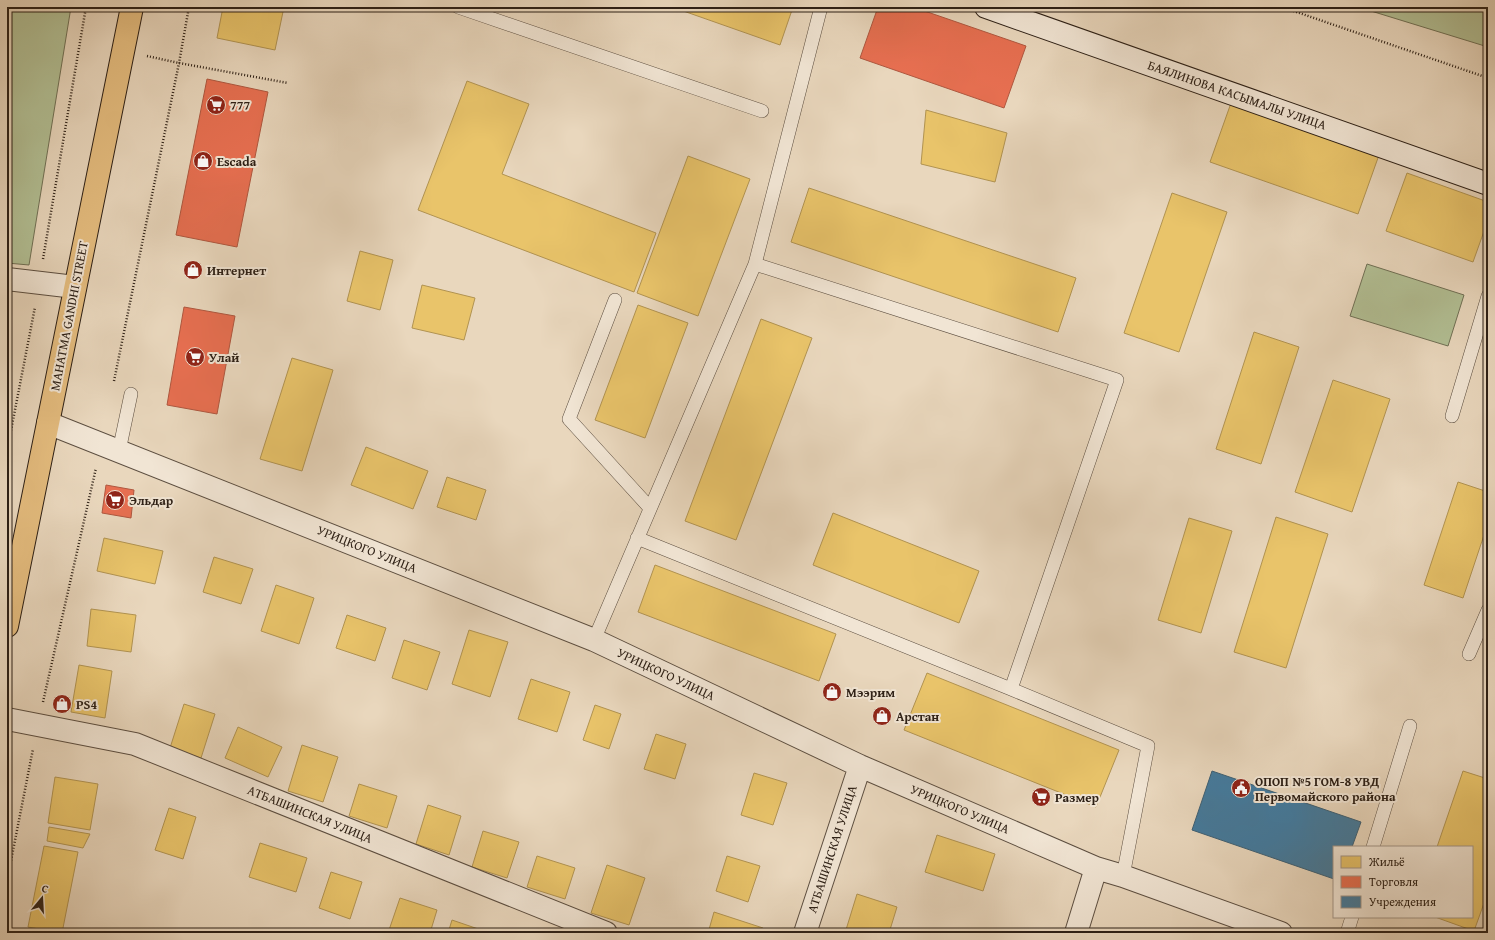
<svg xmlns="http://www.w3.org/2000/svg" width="1495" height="940" font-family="'Gentium Book Plus',serif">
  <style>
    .green { fill: #b2bf94; stroke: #707055 }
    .homes { fill: #e9c46a; stroke: #b19351 }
    .shops { fill: #e76f51; stroke: #af573f }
    .public { fill: #457b9d; stroke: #3e6074 }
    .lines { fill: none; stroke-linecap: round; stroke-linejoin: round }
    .service-casing { stroke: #5c4e40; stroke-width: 14 }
    .minor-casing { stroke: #5c4e40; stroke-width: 24 }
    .secondary-casing { stroke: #2d2016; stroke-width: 24 }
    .primary-casing { stroke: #2d2016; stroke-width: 24 }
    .path { stroke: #2d2016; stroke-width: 2.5; stroke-dasharray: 1 2; stroke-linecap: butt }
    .service { stroke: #f1e5d4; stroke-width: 13 }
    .minor { stroke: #f1e5d4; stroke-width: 22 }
    .secondary { stroke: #f1e5d4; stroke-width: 22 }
    .primary { stroke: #e4bc7e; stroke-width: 22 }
    .labels { text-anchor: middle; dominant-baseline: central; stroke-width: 4; stroke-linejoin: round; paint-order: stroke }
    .street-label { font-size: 13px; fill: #2d2016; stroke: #f1e5d4 }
    .poi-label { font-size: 13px; font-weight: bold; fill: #2d2016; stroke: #f1e5d4; text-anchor: start }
  </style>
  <rect width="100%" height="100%" fill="#e9d7bd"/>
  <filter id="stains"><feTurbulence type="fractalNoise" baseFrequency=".005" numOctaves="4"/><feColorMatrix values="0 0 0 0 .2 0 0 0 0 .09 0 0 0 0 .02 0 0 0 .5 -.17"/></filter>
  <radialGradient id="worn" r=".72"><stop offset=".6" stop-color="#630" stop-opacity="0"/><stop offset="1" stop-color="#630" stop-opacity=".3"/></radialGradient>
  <path class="green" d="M 7,7 L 71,7 L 29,265 L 7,263 Z
    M 1358,7 L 1488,7 L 1488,47 Z
    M 1367,264 L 1464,295 L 1448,346 L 1350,316 Z"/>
  <path class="homes" d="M 223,7 L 284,7 L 275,50 L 217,38 Z
    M 672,7 L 793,7 L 780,45 Z
    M 467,81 L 529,104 L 502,174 L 656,233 L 634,292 L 418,210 Z
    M 1231,103 L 1379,155 L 1358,214 L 1210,162 Z
    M 926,110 L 1007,133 L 995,182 L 921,164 Z
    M 688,156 L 750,179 L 698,316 L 637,293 Z
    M 1407,173 L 1488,202 L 1488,220 L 1473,262 L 1386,231 Z
    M 809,188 L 1076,278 L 1058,332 L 791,242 Z
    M 1172,193 L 1227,212 L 1179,352 L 1124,333 Z
    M 360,251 L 393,260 L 380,310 L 347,301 Z
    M 422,285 L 475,298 L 464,340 L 412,328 Z
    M 638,305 L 688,323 L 645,438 L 595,420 Z
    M 761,319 L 812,338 L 736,540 L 685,521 Z
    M 1254,332 L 1299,347 L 1261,464 L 1216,449 Z
    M 292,358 L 333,370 L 302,471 L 260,459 Z
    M 1333,380 L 1390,399 L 1352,512 L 1295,492 Z
    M 366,447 L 428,471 L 413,509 L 351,485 Z
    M 447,477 L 486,490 L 476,520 L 437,507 Z
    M 1458,482 L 1488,492 L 1488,523 L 1463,598 L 1424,585 Z
    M 833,513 L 979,571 L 959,623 L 813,565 Z
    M 1276,517 L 1328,534 L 1286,668 L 1234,652 Z
    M 1189,518 L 1232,531 L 1201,633 L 1158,620 Z
    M 104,538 L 163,551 L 155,584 L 97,571 Z
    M 214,557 L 253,569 L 241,604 L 203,592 Z
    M 655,565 L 836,634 L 819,681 L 638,612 Z
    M 276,585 L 314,598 L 299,644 L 261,631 Z
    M 91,609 L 136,615 L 131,652 L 87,646 Z
    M 347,615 L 386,628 L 375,661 L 336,648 Z
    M 469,630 L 508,642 L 490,697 L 452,684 Z
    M 404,640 L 440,652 L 427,690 L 392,678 Z
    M 79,665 L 112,671 L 105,718 L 71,712 Z
    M 927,673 L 1119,750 L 1096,807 L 904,730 Z
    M 531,679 L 570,692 L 557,732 L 518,719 Z
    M 184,704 L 215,714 L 201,758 L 170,748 Z
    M 595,705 L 621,714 L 609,749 L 583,740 Z
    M 238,727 L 282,747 L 268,777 L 225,758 Z
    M 656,734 L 686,744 L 675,779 L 644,769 Z
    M 302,745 L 338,757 L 323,802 L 288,791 Z
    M 1463,771 L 1488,779 L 1488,892 L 1474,931 L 1435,917 L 1472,917 L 1472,847 L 1437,847 Z
    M 754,773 L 787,783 L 773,825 L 741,815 Z
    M 55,777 L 98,784 L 90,830 L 48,823 Z
    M 359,784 L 397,796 L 387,828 L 349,816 Z
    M 428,805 L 461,816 L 449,855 L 416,844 Z
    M 169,808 L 196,817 L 183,859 L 155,850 Z
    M 49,827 L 90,834 L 83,848 L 47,841 Z
    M 483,831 L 519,842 L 507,878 L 472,867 Z
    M 937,835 L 995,854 L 983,891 L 925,872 Z
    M 260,843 L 307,858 L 296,892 L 249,877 Z
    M 44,846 L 78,852 L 62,933 L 28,927 Z
    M 537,856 L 575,868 L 565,899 L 527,887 Z
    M 727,856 L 760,866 L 748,902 L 716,891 Z
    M 607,865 L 645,878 L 629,925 L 591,913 Z
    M 331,872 L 362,882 L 350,919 L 319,908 Z
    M 857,894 L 897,907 L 889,933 L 845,933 Z
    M 400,898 L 437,910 L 430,933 L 388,933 Z
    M 714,912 L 763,928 L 762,933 L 708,933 Z
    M 452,920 L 490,933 L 448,933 Z"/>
  <path class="shops" d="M 878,7 L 913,7 L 1026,46 L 1004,108 L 860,58 Z
    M 207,79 L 268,92 L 237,247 L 176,235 Z
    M 184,307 L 235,316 L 217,414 L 167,405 Z
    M 106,485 L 134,490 L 131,518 L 102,513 Z"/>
  <path class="public" d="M 1212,771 L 1361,822 L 1352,847 L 1334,847 L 1334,879 L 1192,830 Z"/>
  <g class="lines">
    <defs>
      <path id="service" d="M 458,7 L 762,111
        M 755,264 L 1117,380 L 1011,689 L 1148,746 L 1123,876
        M 615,300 L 569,419 L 650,508
        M 1452,416 L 1488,296
        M 119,451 L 131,394
        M 637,538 L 1011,689
        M 594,640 L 755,264 L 821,7
        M 1469,654 L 1488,610
        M 1373,847 L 1410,726
        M 1347,933 L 1352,917"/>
      <path id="minor" d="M 7,279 L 75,287
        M 48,423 L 594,640 L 860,766 L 1096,868 L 1123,876 L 1281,933
        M 7,719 L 135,744 L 606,933
        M 805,933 L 860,766
        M 1076,933 L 1096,868"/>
      <path id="secondary" d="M 986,7 L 1488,184"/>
      <path id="primary" d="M 7,626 L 132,7"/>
    </defs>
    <use href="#service" class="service-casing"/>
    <use href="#minor" class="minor-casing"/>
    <use href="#secondary" class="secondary-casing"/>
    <use href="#primary" class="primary-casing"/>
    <path class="path" d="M 1282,7 L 1488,78
      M 147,56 L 179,63 L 288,83
      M 43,259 L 86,7
      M 114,381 L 179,63 L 189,7
      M 7,451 L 35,307
      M 43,702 L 96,468
      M 7,881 L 33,749"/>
    <use href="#service" class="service"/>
    <use href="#minor" class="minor"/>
    <use href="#secondary" class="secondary"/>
    <use href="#primary" class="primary"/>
  </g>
  <defs>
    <symbol id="supermarket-disc" viewBox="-11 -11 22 22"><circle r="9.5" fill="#8f2418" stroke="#f1e5d4"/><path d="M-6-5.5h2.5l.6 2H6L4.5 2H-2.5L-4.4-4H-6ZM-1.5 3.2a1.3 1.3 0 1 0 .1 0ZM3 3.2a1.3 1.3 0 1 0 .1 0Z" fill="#fff"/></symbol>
    <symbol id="shop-disc" viewBox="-11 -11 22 22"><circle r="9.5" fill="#8f2418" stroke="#f1e5d4"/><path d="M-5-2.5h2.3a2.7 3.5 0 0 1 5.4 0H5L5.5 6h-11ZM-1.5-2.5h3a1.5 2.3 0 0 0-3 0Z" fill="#fff"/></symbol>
    <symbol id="civic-disc" viewBox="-11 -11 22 22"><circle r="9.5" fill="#8f2418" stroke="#f1e5d4"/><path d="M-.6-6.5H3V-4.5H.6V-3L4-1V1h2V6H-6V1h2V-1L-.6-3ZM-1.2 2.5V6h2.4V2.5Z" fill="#fff"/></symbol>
  </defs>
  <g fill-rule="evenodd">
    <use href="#supermarket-disc" x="205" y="94" width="22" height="22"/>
    <use href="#shop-disc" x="192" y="150" width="22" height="22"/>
    <use href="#shop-disc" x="182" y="259" width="22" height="22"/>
    <use href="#supermarket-disc" x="184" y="346" width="22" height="22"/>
    <use href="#supermarket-disc" x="104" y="489" width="22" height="22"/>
    <use href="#shop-disc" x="821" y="681" width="22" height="22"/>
    <use href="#shop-disc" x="51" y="693" width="22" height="22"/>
    <use href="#shop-disc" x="871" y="705" width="22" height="22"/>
    <use href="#civic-disc" x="1230" y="777" width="22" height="22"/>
    <use href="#supermarket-disc" x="1030" y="786" width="22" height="22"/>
  </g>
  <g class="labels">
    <g class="street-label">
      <text transform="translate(1237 95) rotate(19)">БАЯЛИНОВА КАСЫМАЛЫ УЛИЦА</text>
      <text transform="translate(69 316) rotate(-79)">MAHATMA GANDHI STREET</text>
      <text transform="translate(367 549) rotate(22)">УРИЦКОГО УЛИЦА</text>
      <text transform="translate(666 674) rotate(25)">УРИЦКОГО УЛИЦА</text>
      <text transform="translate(960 809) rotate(23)">УРИЦКОГО УЛИЦА</text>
      <text transform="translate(310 814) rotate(22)">АТБАШИНСКАЯ УЛИЦА</text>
      <text transform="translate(832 849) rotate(-72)">АТБАШИНСКАЯ УЛИЦА</text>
    </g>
    <g class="poi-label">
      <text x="230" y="105">777</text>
      <text x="217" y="161">Escada</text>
      <text x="207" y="270">Интернет</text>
      <text x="209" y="357">Улай</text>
      <text x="129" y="500">Эльдар</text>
      <text x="846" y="692">Мээрим</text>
      <text x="76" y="704">PS4</text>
      <text x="896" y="716">Арстан</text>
      <text x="1255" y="781">ОПОП №5 ГОМ-8 УВД<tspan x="1255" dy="15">Первомайского района</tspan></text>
      <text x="1055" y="797">Размер</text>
    </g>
  </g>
  <rect width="1495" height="940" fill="none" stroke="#e9d7bd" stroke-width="24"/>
  <rect x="8" y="8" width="1479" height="924" fill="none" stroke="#2d2016" stroke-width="2"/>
  <rect x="12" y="12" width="1471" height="916" fill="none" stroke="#2d2016"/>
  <rect x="1333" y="846" width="140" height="72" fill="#f1e5d4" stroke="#a39688"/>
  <rect x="1341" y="856" width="20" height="12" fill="#e9c46a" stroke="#a39688"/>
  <text x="1369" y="866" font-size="12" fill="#2d2016">Жильё</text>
  <rect x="1341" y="876" width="20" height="12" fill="#e76f51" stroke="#a39688"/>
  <text x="1369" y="886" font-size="12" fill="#2d2016">Торговля</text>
  <rect x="1341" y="896" width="20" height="12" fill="#457b9d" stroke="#a39688"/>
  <text x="1369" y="906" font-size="12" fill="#2d2016">Учреждения</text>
  <g transform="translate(42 898) rotate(18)" stroke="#f1e5d4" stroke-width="3" paint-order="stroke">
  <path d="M0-3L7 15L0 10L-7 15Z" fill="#2d2016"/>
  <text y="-6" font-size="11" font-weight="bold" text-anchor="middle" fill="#2d2016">С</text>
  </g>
  <rect width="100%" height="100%" filter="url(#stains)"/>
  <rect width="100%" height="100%" fill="url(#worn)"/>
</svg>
